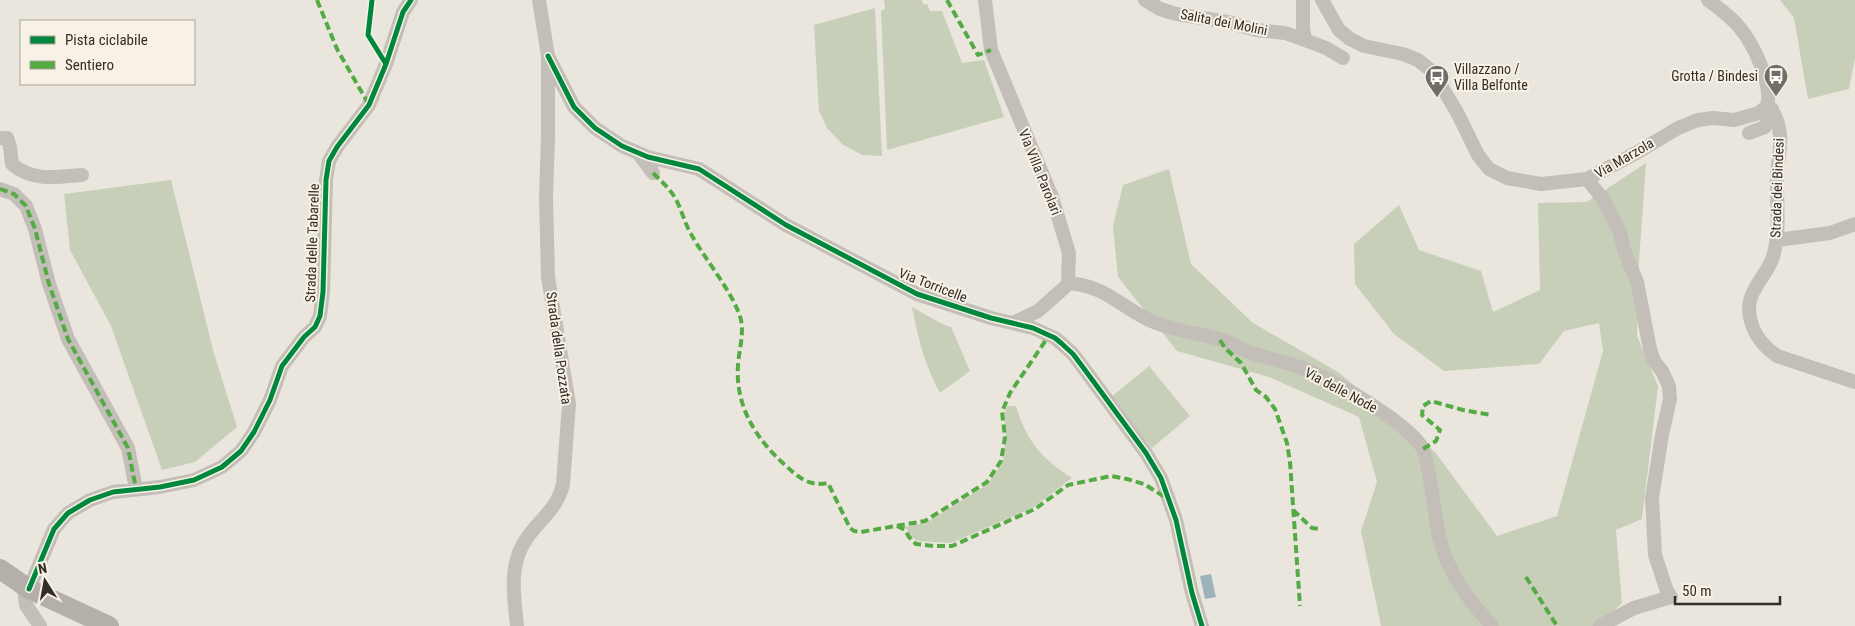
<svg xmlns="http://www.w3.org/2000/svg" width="1855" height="626" font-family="'Roboto Condensed',sans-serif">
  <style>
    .green { fill: #c7cfb9 }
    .water { fill: #9cb4b9 }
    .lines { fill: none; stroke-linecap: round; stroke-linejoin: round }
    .street { stroke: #c3bfb8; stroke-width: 14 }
    .secondary { stroke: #b4afa8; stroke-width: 20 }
    .quiet { stroke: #54ab44; stroke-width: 4; stroke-dasharray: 8 4; stroke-linecap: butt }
    .cycleway-casing { stroke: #f7f2e5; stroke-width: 8 }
    .cycleway { stroke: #00873e; stroke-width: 5 }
    .labels { text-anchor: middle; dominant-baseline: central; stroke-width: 4; stroke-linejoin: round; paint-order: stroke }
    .street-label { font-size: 14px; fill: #332c27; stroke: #f7f2e5 }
    .poi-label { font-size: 14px; fill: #332c27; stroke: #f7f2e5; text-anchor: start }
  </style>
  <rect width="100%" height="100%" fill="#eae6de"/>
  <path class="green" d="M 884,0 L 922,0 L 923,4 L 927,4 L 930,11 L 942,11 L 962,63 L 984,60 L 1004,117 L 887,150 L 881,11 L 885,9 Z
    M 1780,0 L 1855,0 L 1855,58 L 1849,89 L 1808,99 L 1794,18 Z
    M 875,8 L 882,156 L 862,155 L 842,144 L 827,128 L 819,111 L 814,25 Z
    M 1646,163 L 1639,261 L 1637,336 L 1658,386 L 1642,519 L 1616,530 L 1622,603 L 1598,626 L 1381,626 L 1361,531 L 1377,482 L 1359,417 L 1269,377 L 1177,351 L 1118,277 L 1113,226 L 1123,185 L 1169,169 L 1191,264 L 1253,323 L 1338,372 L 1435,452 L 1497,536 L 1557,516 L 1603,351 L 1599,323 L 1564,331 L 1539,364 L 1444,371 L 1394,334 L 1355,284 L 1354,244 L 1399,205 L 1419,250 L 1481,271 L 1493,312 L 1540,290 L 1538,203 L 1587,202 Z
    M 171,180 L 213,350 L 237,427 L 195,462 L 162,470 L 111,326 L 70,250 L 64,194 Z
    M 912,307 L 942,324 L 951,327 L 970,371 L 940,393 C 924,363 919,341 912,307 Z
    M 1149,366 L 1190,416 L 1152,448 L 1110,398 Z
    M 1008,406 L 1016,406 C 1027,442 1041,458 1072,478 L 1034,507 L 951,543 L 918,541 L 910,536 L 907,529 L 903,527 L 926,523 L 988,484 L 1003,462 L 1006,437 L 1004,413 Z"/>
  <path class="water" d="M 1211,574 L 1216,597 L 1205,599 L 1200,576 Z"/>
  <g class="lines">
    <path class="street" d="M 985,0 L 991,50 L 1052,197 L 1069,253 L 1068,283 L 1064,288 L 1038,311 L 1015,322
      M 1145,0 L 1160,9 L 1176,14 L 1228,22 L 1256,30 L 1285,33 L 1305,40 L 1303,27 L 1303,0
      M 1322,0 L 1339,30 L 1350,39 L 1364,46 L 1403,54 L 1418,60 L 1433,72 L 1458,114 L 1478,155 L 1489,169 L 1507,178 L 1541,184 L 1587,179 L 1638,152 L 1678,128 L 1698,120 L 1713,118 L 1734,120 L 1759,113 L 1767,106
      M 1708,0 C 1719,8 1732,18 1740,28 C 1754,45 1773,85 1767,106
      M 1305,40 L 1326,48 L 1343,58
      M 548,56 L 574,107 L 595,128 L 622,146 L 648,157 L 699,169 L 786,225 L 917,294 L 991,318 L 1033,328 L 1055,338 L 1061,343 L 1073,354 L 1085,370 L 1146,453 L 1161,478 L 1176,520 L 1192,593 L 1202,626
      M 1767,106 C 1776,112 1779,125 1780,136 C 1781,148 1778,162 1777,174 C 1776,202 1781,230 1773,257 C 1767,275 1749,289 1749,309 C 1750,330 1760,344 1777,356 L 1855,382
      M 1749,133 L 1765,127 L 1772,109
      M 0,138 L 7,138 L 10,147 L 12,164 C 33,182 57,177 82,175
      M 639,154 L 653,173
      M 1587,179 L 1603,199 L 1620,232 L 1624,250 L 1637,282 L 1650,349 L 1654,361 L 1662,371 L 1669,386 L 1670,399 L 1662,435 L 1652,498 L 1655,555 L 1667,591 L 1671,597 L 1634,608 L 1600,626
      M 0,189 L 14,194 L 26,206 L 35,229 L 49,284 L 68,339 L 128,448 L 136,489
      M 1777,240 L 1830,233 L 1855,224
      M 1068,283 C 1106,286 1118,305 1149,320 C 1173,331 1198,333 1222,340 C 1232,343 1240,349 1249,352 C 1268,359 1289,362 1307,370 C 1338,382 1404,421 1422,447 C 1425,452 1426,460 1427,465 C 1433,489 1434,513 1439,536 C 1447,572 1468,599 1492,626
      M 24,585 L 26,605 L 40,626
      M 29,589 L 54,529 L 68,513 L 90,500 L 113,492 L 160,487 L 194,480 L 222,467 L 241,451 L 254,432 L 270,400 L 282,366 L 304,337 L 315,327 L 320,316 L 323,292 L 326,180 L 329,161 L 337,147 L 369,105 L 386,64 L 403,12 L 411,0
      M 517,626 C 514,597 508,564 527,538 C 540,519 558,508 563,484 L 569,404 L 548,277 L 546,198 L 548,136 L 548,56 L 539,0"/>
    <path class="secondary" d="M 0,569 L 29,589 L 109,626"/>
    <path class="quiet" d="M 317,0 L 337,49 L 369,105
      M 947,0 L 978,55 L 991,50
      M 653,173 C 661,181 668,187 674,196 C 681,207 684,222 691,234 C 704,258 735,295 741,320 C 744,335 739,350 738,365 C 735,406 756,439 785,465 C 798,477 809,487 828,483 L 850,528 L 854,531 L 861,532 L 925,521 L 987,482 L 1001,461 L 1005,437 L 1002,412 L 1010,393 L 1044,343 L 1047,335
      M 0,189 L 14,194 L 26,206 L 35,229 L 49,284 L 68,339 L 128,448 L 136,489
      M 1220,340 L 1225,348 L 1241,363 L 1256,390 L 1266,397 L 1275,409 L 1287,443 L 1290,462 L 1300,606
      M 1423,449 L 1436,441 L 1440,430 L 1422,415 L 1423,406 L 1431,401 L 1463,410 L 1491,415
      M 1293,510 L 1312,528 L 1319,529
      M 897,526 L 905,530 L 909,537 L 916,544 L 933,546 L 952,546 L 1035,509 L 1068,485 L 1111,476 L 1127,479 L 1144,484 L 1168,499
      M 1526,577 L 1557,626"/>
    <defs>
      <path id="cycleway" d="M 372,0 L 368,35 L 386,64
        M 548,56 L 574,107 L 595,128 L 622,146 L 648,157 L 699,169 L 786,225 L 917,294 L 991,318 L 1033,328 L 1055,338 L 1061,343 L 1073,354 L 1085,370 L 1146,453 L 1161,478 L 1176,520 L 1192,593 L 1202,626
        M 29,589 L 54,529 L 68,513 L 90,500 L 113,492 L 160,487 L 194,480 L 222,467 L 241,451 L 254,432 L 270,400 L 282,366 L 304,337 L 315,327 L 320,316 L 323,292 L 326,180 L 329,161 L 337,147 L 369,105 L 386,64 L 403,12 L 411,0"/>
    </defs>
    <use href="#cycleway" class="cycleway-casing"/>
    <use href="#cycleway" class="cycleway"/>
  </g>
  <defs>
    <symbol id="bus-pin" viewBox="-11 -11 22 30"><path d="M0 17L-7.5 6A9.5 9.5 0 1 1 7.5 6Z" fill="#736d67" stroke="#f7f2e5"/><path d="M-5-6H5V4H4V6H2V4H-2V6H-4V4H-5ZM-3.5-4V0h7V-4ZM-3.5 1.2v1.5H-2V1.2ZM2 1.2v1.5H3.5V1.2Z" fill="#fff"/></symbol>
  </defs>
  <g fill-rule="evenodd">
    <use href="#bus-pin" x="1762" y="62" width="28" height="38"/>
    <use href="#bus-pin" x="1423" y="63" width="28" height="38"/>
  </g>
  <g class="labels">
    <g class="street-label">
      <text transform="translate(1224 22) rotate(11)">Salita dei Molini</text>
      <text transform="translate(1624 158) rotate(-30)">Via Marzola</text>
      <text transform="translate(1040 172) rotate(68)">Via Villa Parolari</text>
      <text transform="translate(1777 188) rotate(-88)">Strada dei Bindesi</text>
      <text transform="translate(312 243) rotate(-88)">Strada delle Tabarelle</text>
      <text transform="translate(933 285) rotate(21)">Via Torricelle</text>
      <text transform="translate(559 348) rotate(82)">Strada della Pozzata</text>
      <text transform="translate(1341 390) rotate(28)">Via delle Node</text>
    </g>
    <g class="poi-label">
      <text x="1454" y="69">Villazzano /<tspan x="1454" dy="16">Villa Belfonte</tspan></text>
      <text x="1758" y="76" text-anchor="end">Grotta / Bindesi</text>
    </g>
  </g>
  <rect x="20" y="20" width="175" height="65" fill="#f7f2e5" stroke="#a9a399"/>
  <rect x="30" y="36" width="25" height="8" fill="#00873e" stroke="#a9a399"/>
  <text x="65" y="45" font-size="15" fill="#332c27">Pista ciclabile</text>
  <rect x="30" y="61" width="25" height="8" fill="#54ab44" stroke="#a9a399"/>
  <text x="65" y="70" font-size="15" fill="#332c27">Sentiero</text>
  <g transform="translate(45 581) rotate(349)" stroke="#f7f2e5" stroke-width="4" paint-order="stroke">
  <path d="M0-4L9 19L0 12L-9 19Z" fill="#332c27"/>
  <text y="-8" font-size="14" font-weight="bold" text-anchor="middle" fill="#332c27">N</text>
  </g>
  <path d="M1675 596v8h105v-8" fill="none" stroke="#332c27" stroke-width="2.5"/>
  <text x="1682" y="596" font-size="15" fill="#332c27" stroke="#f7f2e5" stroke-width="4" paint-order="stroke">50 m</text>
</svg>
